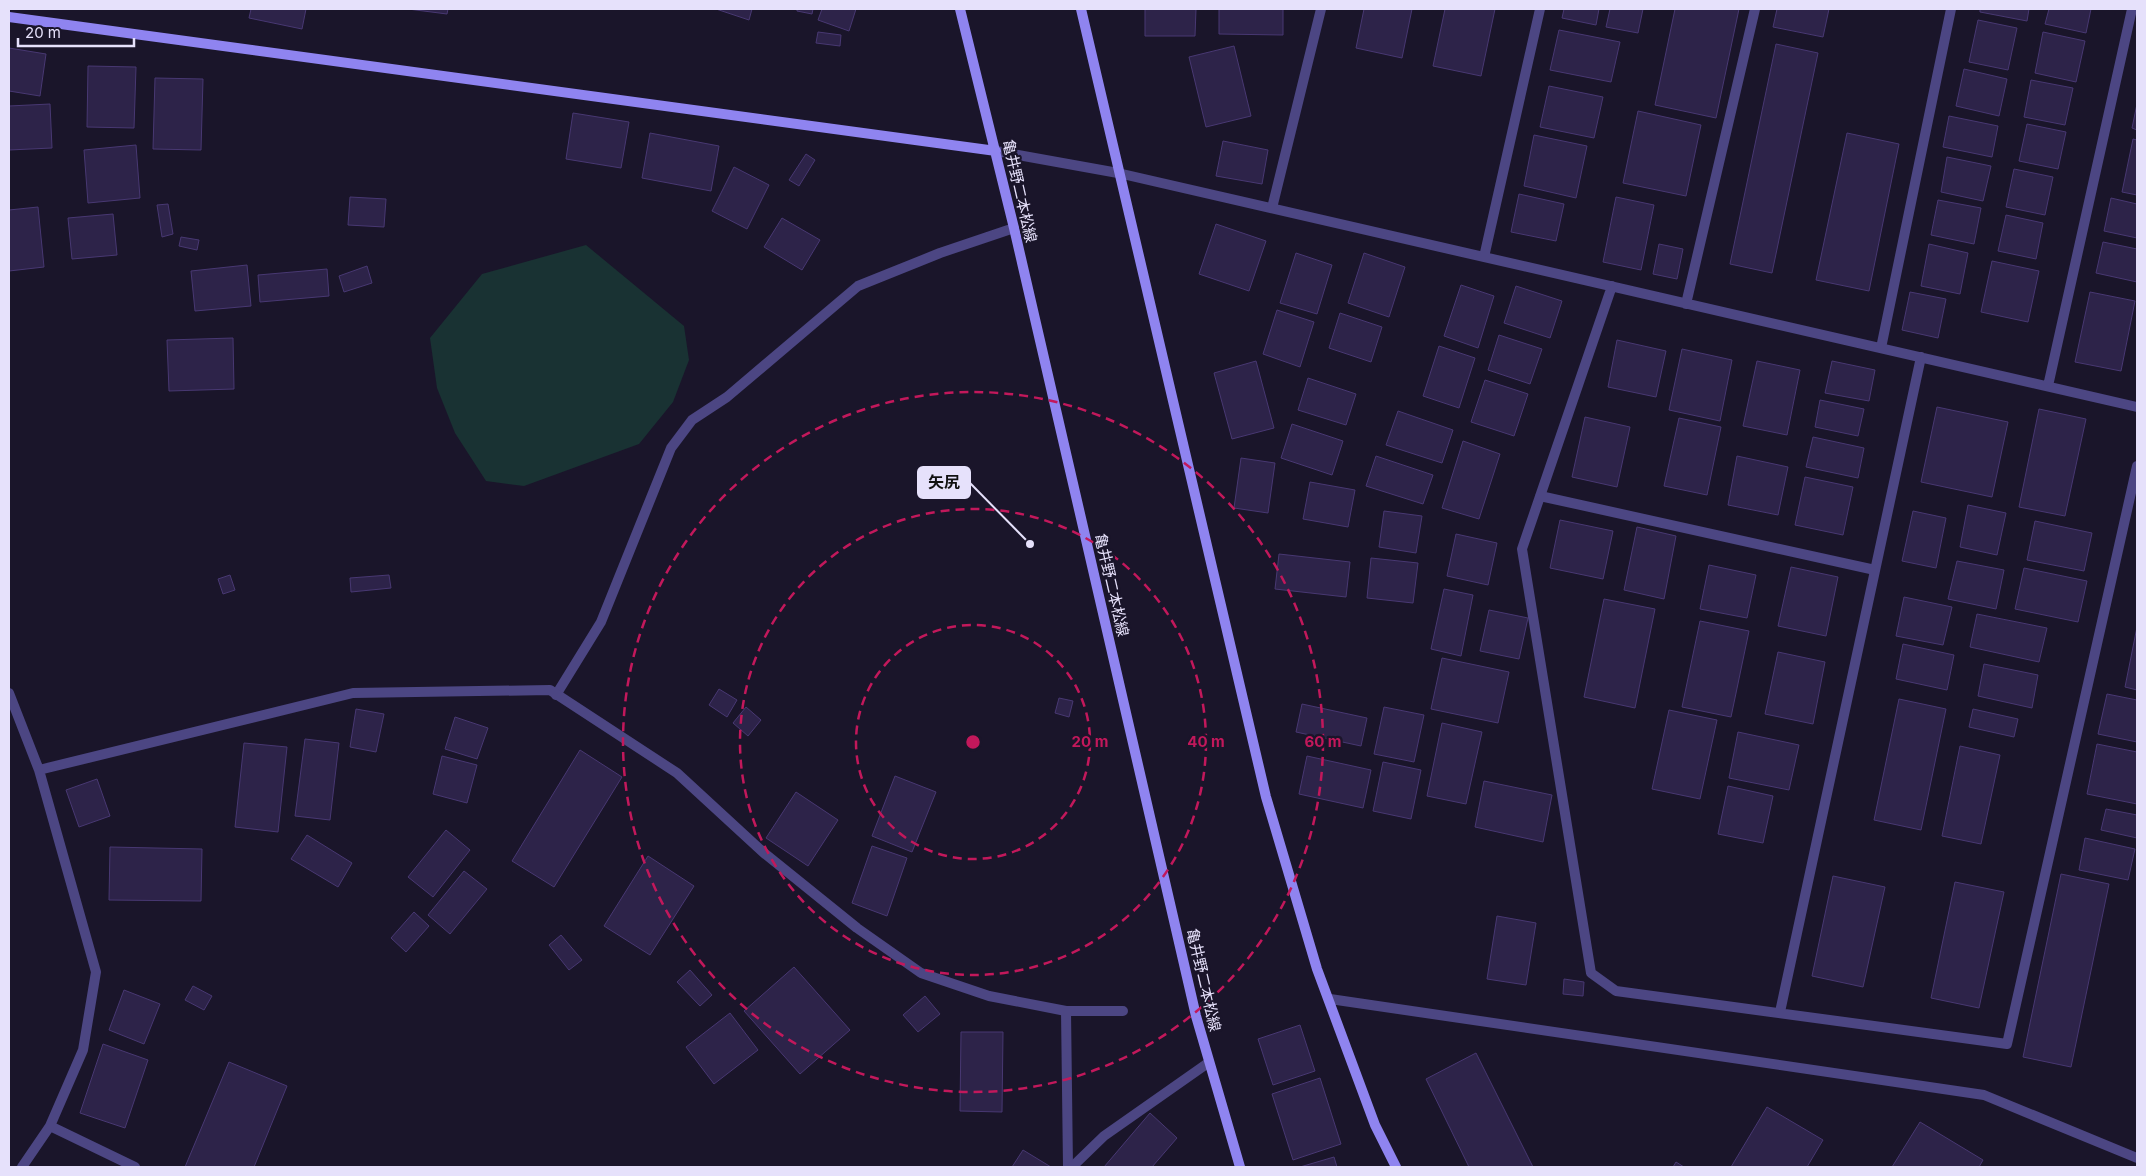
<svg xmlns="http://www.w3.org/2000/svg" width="2146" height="1176" font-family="Inter,'Noto Sans JP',sans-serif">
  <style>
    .green { fill: #193233 }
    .building { fill: #2d2349; stroke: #483872 }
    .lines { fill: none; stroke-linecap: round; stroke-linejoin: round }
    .lane { stroke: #4c4683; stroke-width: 10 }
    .street { stroke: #4c4683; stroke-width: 10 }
    .secondary { stroke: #8f84f0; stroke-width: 10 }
    .ring { fill: none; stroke: #c2185b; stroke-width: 2.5; stroke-dasharray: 9 6 }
    .labels { text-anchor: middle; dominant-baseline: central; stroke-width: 4.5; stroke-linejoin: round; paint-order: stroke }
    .street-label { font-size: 15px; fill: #e6e1fb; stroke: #1a152a }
    .centre { fill: #c2185b; stroke: #1a152a; stroke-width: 2.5 }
    .ring-label { font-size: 15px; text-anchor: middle; font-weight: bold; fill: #c2185b; stroke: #1a152a; stroke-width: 4.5; stroke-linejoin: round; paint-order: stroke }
    .leader { fill: none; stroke: #e6e1fb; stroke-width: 2 }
    .callout-dot { fill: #e6e1fb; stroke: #1a152a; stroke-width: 2 }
    .callout { fill: #e6e1fb; stroke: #e6e1fb; stroke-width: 2 }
    .callout-label { font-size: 16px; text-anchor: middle; font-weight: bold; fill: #111 }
  </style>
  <rect width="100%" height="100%" fill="#1a152a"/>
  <path class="green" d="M 586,245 L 684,326 L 689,360 L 673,402 L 639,444 L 524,486 L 486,481 L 455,433 L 437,388 L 430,338 L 482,274 Z"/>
  <path class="building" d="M 251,9 L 306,9 L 302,29 L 249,18 Z
    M 408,9 L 448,9 L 447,14 Z
    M 716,9 L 752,9 L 749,20 Z
    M 797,9 L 813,9 L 812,14 L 797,11 Z
    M 822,9 L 856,9 L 849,31 L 818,20 Z
    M 1145,9 L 1196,9 L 1195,36 L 1145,36 Z
    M 1219,9 L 1283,9 L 1283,35 L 1219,34 Z
    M 1364,9 L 1412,9 L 1402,58 L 1356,48 Z
    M 1445,9 L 1495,9 L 1481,76 L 1433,66 Z
    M 1564,9 L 1599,9 L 1596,25 L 1562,18 Z
    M 1610,9 L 1643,9 L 1638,33 L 1606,27 Z
    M 1675,9 L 1739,9 L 1716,118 L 1655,105 Z
    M 1777,9 L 1829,9 L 1823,37 L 1773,27 Z
    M 1980,9 L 2029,9 L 2027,21 L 1980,12 Z
    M 2049,9 L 2091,9 L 2086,33 L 2045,24 Z
    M 1978,20 L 2017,28 L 2008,70 L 1969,62 Z
    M 1559,30 L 1620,42 L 1611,82 L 1550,70 Z
    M 818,32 L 841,35 L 840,46 L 816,43 Z
    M 2043,32 L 2085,41 L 2076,82 L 2035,73 Z
    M 1776,44 L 1818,53 L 1772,273 L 1730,264 Z
    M 1234,46 L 1251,116 L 1206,127 L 1189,57 Z
    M 9,48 L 46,54 L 40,96 L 9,91 Z
    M 88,66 L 136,67 L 134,128 L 87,127 Z
    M 1964,69 L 2007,79 L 1999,116 L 1956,106 Z
    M 155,78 L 203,79 L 201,150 L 153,149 Z
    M 2031,80 L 2073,88 L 2065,125 L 2024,117 Z
    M 1549,86 L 1603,97 L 1594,138 L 1540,127 Z
    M 50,104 L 52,148 L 9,150 L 9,106 Z
    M 2137,104 L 2137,130 L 2132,128 Z
    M 1638,111 L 1701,125 L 1686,196 L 1623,183 Z
    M 573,113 L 629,122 L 621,168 L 566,159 Z
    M 1949,116 L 1998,126 L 1992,157 L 1943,147 Z
    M 2027,124 L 2066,132 L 2058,169 L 2019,161 Z
    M 650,133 L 719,146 L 711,191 L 642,178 Z
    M 1847,133 L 1899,144 L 1869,291 L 1816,280 Z
    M 1534,135 L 1587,146 L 1576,198 L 1524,186 Z
    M 2133,139 L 2137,140 L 2137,195 L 2122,192 Z
    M 1223,141 L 1268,150 L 1262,184 L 1216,176 Z
    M 136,145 L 140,198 L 88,203 L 84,150 Z
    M 806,154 L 815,160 L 799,186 L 789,180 Z
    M 1947,157 L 1991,166 L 1983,201 L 1941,192 Z
    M 734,167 L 769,185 L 747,229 L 712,211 Z
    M 2014,169 L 2053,177 L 2045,215 L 2006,207 Z
    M 1519,194 L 1564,204 L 1556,241 L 1511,232 Z
    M 350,197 L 386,199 L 384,227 L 348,225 Z
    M 1616,197 L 1654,205 L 1641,270 L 1603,262 Z
    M 2111,198 L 2137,204 L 2137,238 L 2104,231 Z
    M 1938,200 L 1981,208 L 1974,244 L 1931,235 Z
    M 168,204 L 173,234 L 162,237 L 157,205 Z
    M 38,207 L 44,267 L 9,271 L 9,210 Z
    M 113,214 L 117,255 L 72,259 L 68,218 Z
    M 2006,215 L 2043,223 L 2036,259 L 1998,251 Z
    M 782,218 L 820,240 L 802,270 L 764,247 Z
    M 1216,224 L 1266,241 L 1249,291 L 1199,274 Z
    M 181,237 L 199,240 L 197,250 L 179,246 Z
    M 2103,242 L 2137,249 L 2137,282 L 2096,273 Z
    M 1659,244 L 1683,249 L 1677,279 L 1653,274 Z
    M 1929,244 L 1968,253 L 1960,294 L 1921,286 Z
    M 1296,253 L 1332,265 L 1317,314 L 1280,303 Z
    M 1364,253 L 1405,267 L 1389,317 L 1348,303 Z
    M 1992,261 L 2039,271 L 2028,322 L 1981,312 Z
    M 247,265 L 251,306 L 195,311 L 191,271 Z
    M 367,266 L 372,283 L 344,292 L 339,276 Z
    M 327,269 L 329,296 L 260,302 L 258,275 Z
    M 1461,285 L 1494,296 L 1478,348 L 1444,336 Z
    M 1516,286 L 1562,301 L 1550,338 L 1504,323 Z
    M 1910,292 L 1946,299 L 1938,338 L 1902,330 Z
    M 2090,292 L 2135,301 L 2121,371 L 2075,362 Z
    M 1277,310 L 1314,322 L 1300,367 L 1263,354 Z
    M 1340,313 L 1382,327 L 1371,362 L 1329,348 Z
    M 1499,335 L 1542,349 L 1530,384 L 1488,370 Z
    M 233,338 L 234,389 L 169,391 L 167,340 Z
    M 1617,340 L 1666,351 L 1656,397 L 1608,387 Z
    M 1439,346 L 1475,358 L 1459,408 L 1423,396 Z
    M 1682,349 L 1732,360 L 1720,421 L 1669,410 Z
    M 1256,361 L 1274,428 L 1232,439 L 1214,373 Z
    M 1757,361 L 1800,370 L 1787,435 L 1743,426 Z
    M 1832,361 L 1875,370 L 1869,401 L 1825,393 Z
    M 1308,378 L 1356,394 L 1346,425 L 1298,410 Z
    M 1485,380 L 1528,394 L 1514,436 L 1471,422 Z
    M 1820,400 L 1864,409 L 1858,436 L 1815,427 Z
    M 1937,407 L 2008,422 L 1992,497 L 1921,482 Z
    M 2039,409 L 2086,419 L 2065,516 L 2019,507 Z
    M 1398,411 L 1453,430 L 1442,463 L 1386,445 Z
    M 1585,417 L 1630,427 L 1617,487 L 1572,477 Z
    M 1679,418 L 1721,427 L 1707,495 L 1664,486 Z
    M 1292,424 L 1343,441 L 1332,475 L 1281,458 Z
    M 1813,437 L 1864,448 L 1858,478 L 1806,467 Z
    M 1463,441 L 1500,454 L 1479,519 L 1442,508 Z
    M 1376,456 L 1433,475 L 1423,504 L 1366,486 Z
    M 1737,456 L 1788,467 L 1778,515 L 1728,505 Z
    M 1241,458 L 1275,463 L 1268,513 L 1234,508 Z
    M 1805,477 L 1853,487 L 1843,535 L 1795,525 Z
    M 1310,482 L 1355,490 L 1348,527 L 1303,519 Z
    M 1968,505 L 2006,513 L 1997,555 L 1960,547 Z
    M 1384,511 L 1422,516 L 1416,553 L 1379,547 Z
    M 1913,511 L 1946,518 L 1936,568 L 1902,561 Z
    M 1560,520 L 1613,531 L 1603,579 L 1550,568 Z
    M 2035,521 L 2092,533 L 2084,571 L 2027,560 Z
    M 1637,527 L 1676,536 L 1664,599 L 1624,590 Z
    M 1456,534 L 1497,543 L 1488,585 L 1447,576 Z
    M 1279,554 L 1350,562 L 1346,597 L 1275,589 Z
    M 1371,558 L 1418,563 L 1413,603 L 1367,598 Z
    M 1957,561 L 2004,570 L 1996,609 L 1948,599 Z
    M 1709,565 L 1756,575 L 1747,618 L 1700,609 Z
    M 1791,567 L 1838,577 L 1826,636 L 1778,626 Z
    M 2024,568 L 2087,581 L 2078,622 L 2015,609 Z
    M 230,575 L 235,590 L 223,594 L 218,579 Z
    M 389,575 L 391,588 L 351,592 L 350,578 Z
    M 1444,589 L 1473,595 L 1461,656 L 1431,649 Z
    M 1904,597 L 1952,607 L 1943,645 L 1896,636 Z
    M 1604,599 L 1655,609 L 1635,708 L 1584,697 Z
    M 1489,610 L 1528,618 L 1519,659 L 1480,651 Z
    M 1977,614 L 2047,628 L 2039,662 L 1970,647 Z
    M 1700,621 L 1749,631 L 1731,717 L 1682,707 Z
    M 2137,627 L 2137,690 L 2125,687 Z
    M 1903,644 L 1954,655 L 1947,690 L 1896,679 Z
    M 1778,652 L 1825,662 L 1813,724 L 1765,714 Z
    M 1442,658 L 1509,672 L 1498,723 L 1431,709 Z
    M 1984,664 L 2038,675 L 2032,708 L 1978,696 Z
    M 719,689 L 737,700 L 727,717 L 709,705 Z
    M 2107,694 L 2137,700 L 2137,742 L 2098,734 Z
    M 1059,698 L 1073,701 L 1069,717 L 1055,713 Z
    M 1899,699 L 1946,709 L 1921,830 L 1874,820 Z
    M 1302,704 L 1367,718 L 1361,746 L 1296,732 Z
    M 746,707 L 761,720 L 748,736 L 733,723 Z
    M 1384,707 L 1424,715 L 1414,762 L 1374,754 Z
    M 356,709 L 384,714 L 376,752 L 350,747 Z
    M 1973,709 L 2018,719 L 2014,737 L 1969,727 Z
    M 1669,710 L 1717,720 L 1700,799 L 1652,789 Z
    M 455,717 L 488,728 L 477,759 L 445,749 Z
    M 1442,723 L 1482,732 L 1466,804 L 1427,796 Z
    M 1738,732 L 1799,745 L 1789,790 L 1729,778 Z
    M 305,739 L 339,743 L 330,820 L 295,816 Z
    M 244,743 L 287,747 L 278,832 L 235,827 Z
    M 2097,744 L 2137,752 L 2137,804 L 2087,794 Z
    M 1960,746 L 2000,755 L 1981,844 L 1942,836 Z
    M 580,750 L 622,777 L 554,887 L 512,861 Z
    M 442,756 L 477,765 L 467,803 L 433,794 Z
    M 1307,756 L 1371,770 L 1363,808 L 1299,794 Z
    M 1383,762 L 1421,770 L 1411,819 L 1373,811 Z
    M 895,776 L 936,792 L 912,852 L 872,836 Z
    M 97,779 L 110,816 L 79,827 L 66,790 Z
    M 1484,781 L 1552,795 L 1543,842 L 1475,827 Z
    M 1728,786 L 1773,796 L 1763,843 L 1718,834 Z
    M 796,792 L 838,820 L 808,866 L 766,838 Z
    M 2106,809 L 2137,815 L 2137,838 L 2101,830 Z
    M 446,830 L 470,850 L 433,897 L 408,877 Z
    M 307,835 L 352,863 L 338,887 L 291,859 Z
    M 2085,838 L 2135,849 L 2128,880 L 2079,870 Z
    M 872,846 L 907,858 L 887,916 L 852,903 Z
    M 110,847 L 202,849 L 201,901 L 109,900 Z
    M 648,856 L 694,886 L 650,955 L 604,926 Z
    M 464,871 L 487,889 L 450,934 L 428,915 Z
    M 2061,874 L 2109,884 L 2071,1067 L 2023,1057 Z
    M 1833,876 L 1885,887 L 1863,987 L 1812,976 Z
    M 1955,882 L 2004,892 L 1979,1008 L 1931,998 Z
    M 414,912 L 429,926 L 406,952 L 391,938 Z
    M 1497,916 L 1536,923 L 1526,985 L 1487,979 Z
    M 561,935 L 582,960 L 569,970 L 549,945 Z
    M 794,967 L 850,1030 L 800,1074 L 744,1011 Z
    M 690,970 L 712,995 L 700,1006 L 677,982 Z
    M 1564,979 L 1584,982 L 1583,996 L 1563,994 Z
    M 193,986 L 212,996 L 204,1010 L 185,1000 Z
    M 124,990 L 160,1004 L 144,1044 L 109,1030 Z
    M 925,996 L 940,1014 L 918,1032 L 903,1015 Z
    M 730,1013 L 758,1050 L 714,1084 L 686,1047 Z
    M 1300,1025 L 1315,1071 L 1273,1085 L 1258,1039 Z
    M 961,1032 L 1003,1032 L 1002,1112 L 960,1111 Z
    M 103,1044 L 148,1060 L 125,1128 L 80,1113 Z
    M 1476,1053 L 1533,1167 L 1469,1167 L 1426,1079 Z
    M 229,1062 L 287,1086 L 254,1167 L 185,1167 Z
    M 1320,1078 L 1341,1144 L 1293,1160 L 1272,1094 Z
    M 1767,1107 L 1823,1140 L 1807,1167 L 1731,1167 Z
    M 1150,1113 L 1177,1138 L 1152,1167 L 1104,1167 Z
    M 1920,1122 L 1983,1160 L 1979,1167 L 1892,1167 Z
    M 1023,1150 L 1051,1167 L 1012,1167 Z
    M 1334,1157 L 1337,1167 L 1300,1167 Z
    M 1676,1162 L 1684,1167 L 1673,1167 Z"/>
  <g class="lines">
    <path class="lane" d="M 556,695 L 601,622 L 671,448 L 692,420 L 727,397 L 858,286 L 940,253 L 1014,228
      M 1066,1011 L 1068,1167"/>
    <path class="street" d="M 996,151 L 1118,173 L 2137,407
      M 1272,208 L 1321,9
      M 1484,257 L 1540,9
      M 1612,286 L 1522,549 L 1591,973 L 1616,991 L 2007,1044 L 2137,466
      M 1686,304 L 1755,9
      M 1881,348 L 1951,9
      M 2048,386 L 2132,9
      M 1540,496 L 1875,570
      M 9,693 L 39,770 L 96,972 L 83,1050 L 50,1126 L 22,1167
      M 39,770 L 353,693 L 550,690 L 677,773 L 764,853 L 857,928 L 921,973 L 989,996 L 1066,1011 L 1123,1011
      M 1330,999 L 1984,1095 L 2137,1158
      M 1780,1012 L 1921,357
      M 50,1126 L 135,1167
      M 1072,1167 L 1104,1136 L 1208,1063"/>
    <path class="secondary" d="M 960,9 L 1014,228 L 1196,1016 L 1240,1167
      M 1081,9 L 1266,797 L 1317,969 L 1375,1125 L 1396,1167
      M 9,17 L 996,151"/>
  </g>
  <g class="ring">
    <circle cx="973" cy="742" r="117"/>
    <circle cx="973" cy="742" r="233"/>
    <circle cx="973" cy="742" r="350"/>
  </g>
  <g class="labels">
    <g class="street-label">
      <text transform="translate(1020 191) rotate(77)">亀井野二本松線</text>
      <text transform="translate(1112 585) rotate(77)">亀井野二本松線</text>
      <text transform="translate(1204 980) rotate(77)">亀井野二本松線</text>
    </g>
  </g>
  <circle cx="973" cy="742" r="8" class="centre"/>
  <g class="ring-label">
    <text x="1090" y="747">20 m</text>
    <text x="1206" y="747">40 m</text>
    <text x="1323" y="747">60 m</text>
  </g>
  <path class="leader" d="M1030 544L970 483"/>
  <circle class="callout-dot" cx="1030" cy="544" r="5"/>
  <rect class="callout" x="918" y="467" width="52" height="31" rx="5"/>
  <g class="callout-label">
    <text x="944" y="488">矢尻</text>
  </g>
  <rect width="2146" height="1176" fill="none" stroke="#e6e1fb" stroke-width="20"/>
  <path d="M18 38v8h116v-8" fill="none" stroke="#e6e1fb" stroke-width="2.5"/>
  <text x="25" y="38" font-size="15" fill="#e6e1fb" stroke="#1a152a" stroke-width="4" paint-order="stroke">20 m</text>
</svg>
